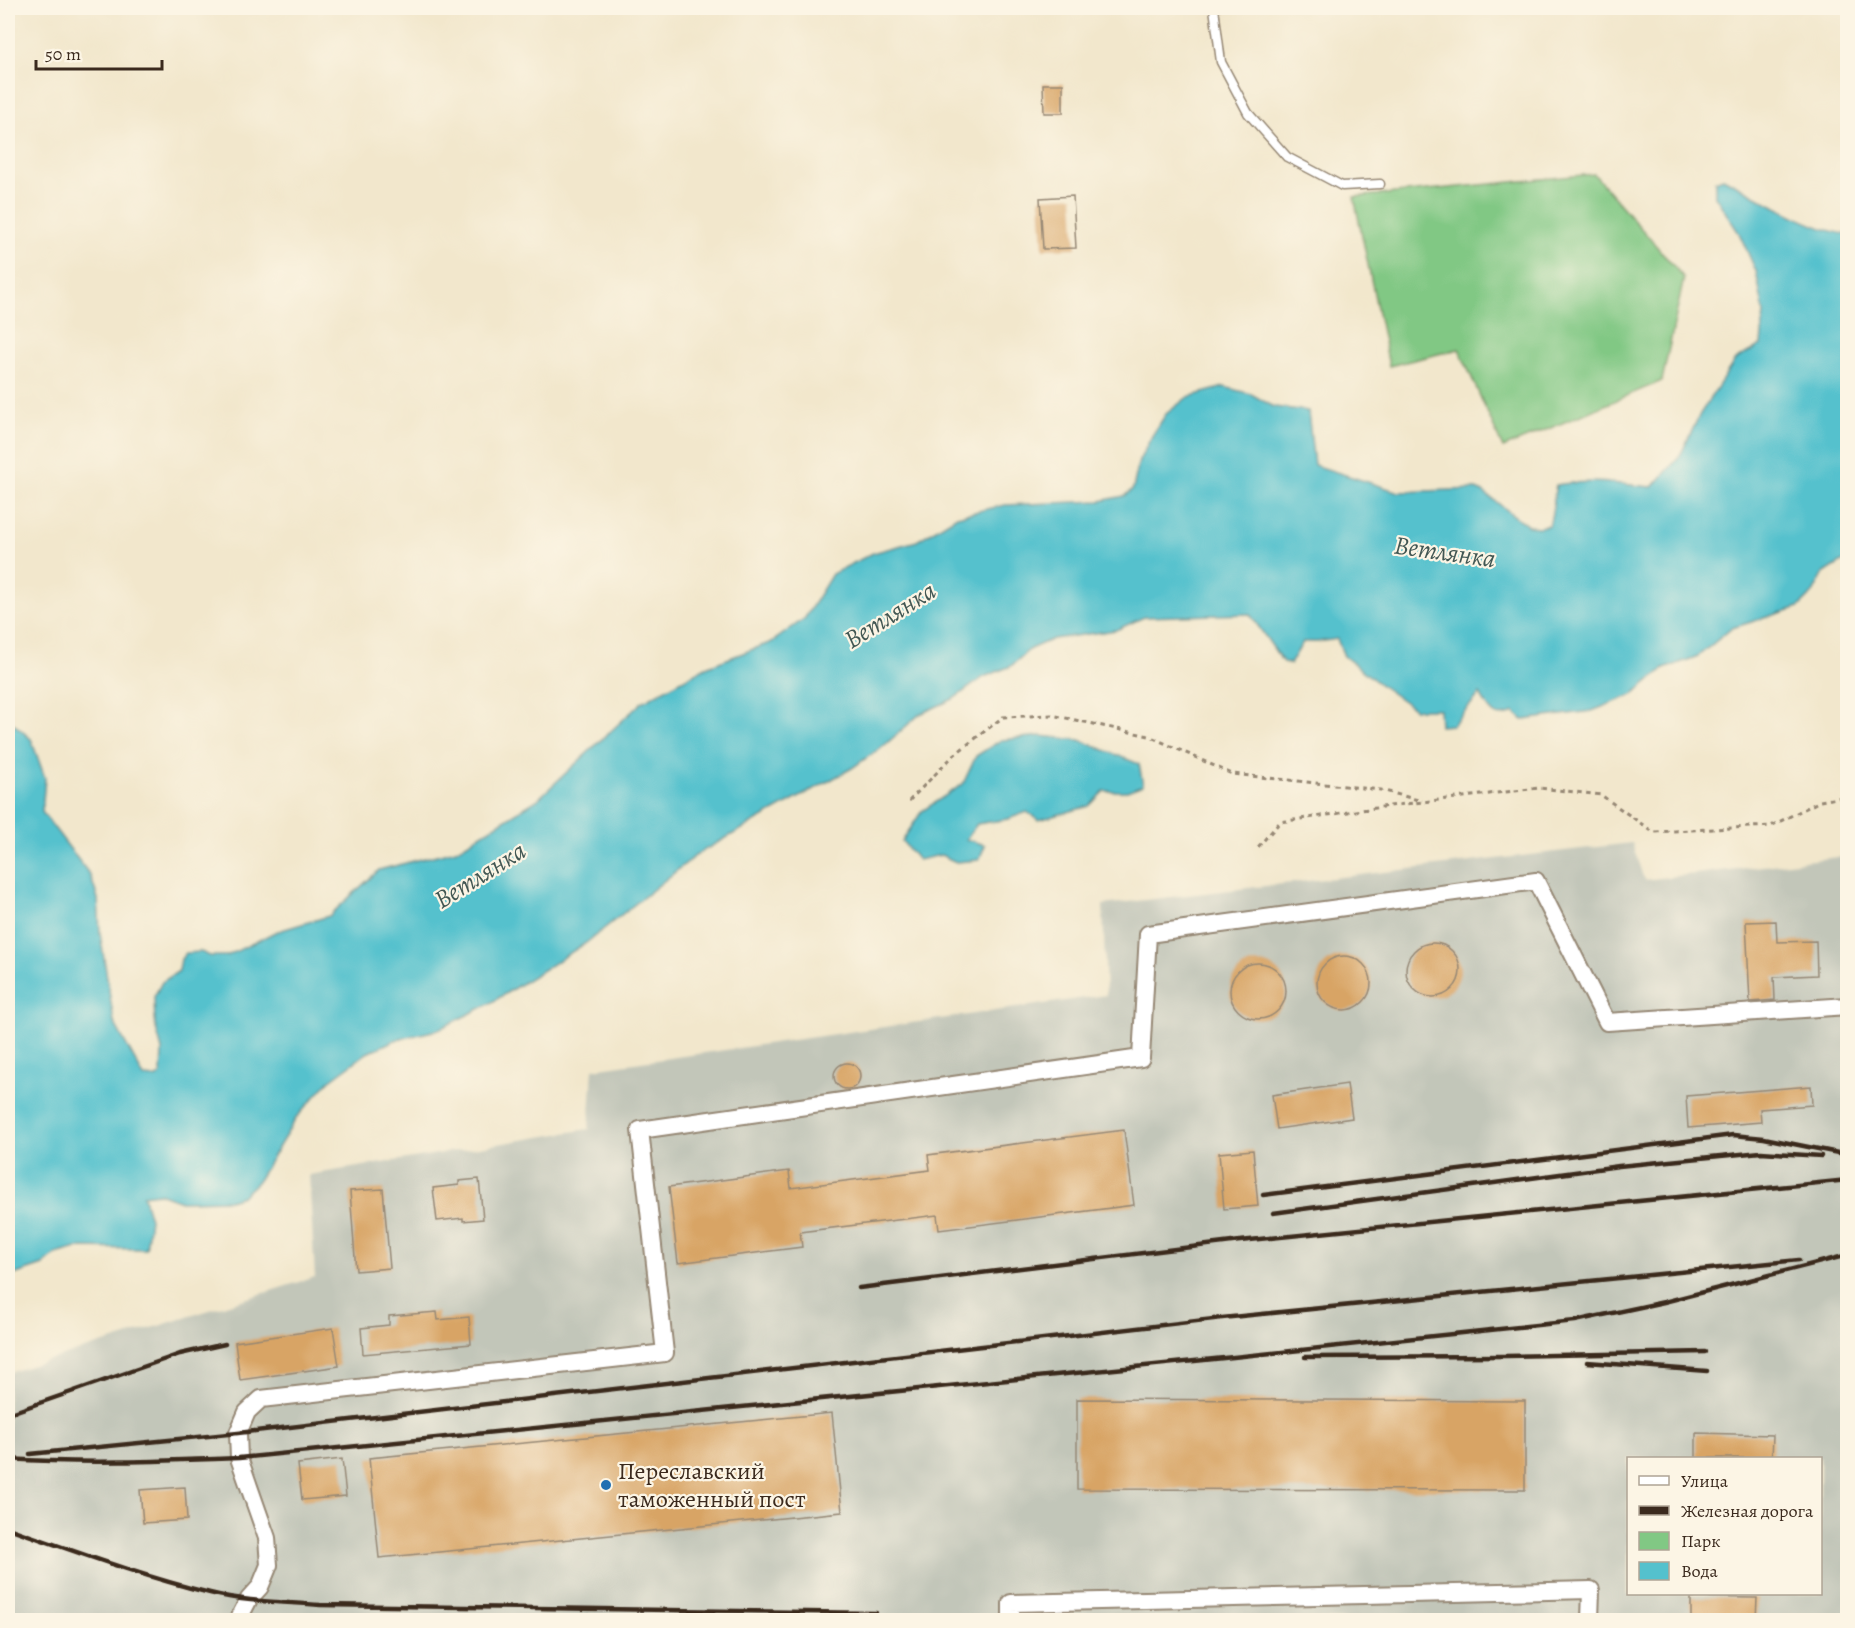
<svg xmlns="http://www.w3.org/2000/svg" width="1855" height="1628" font-family="Alegreya,serif">
  <style>
    .industrial { fill: #c2c6b9; fill-rule: evenodd }
    .green { fill: #81c884; stroke: #5e7951; stroke-width: 1.5 }
    .water { fill: #54c1cd; stroke: #487676; stroke-width: 1.5 }
    .building { fill: #d8a465 }
    .lines { fill: none; stroke-linecap: round; stroke-linejoin: round }
    .lane-casing { stroke: #968875; stroke-width: 11 }
    .street-casing { stroke: #968875; stroke-width: 20 }
    .path { stroke: #968875; stroke-width: 3; stroke-dasharray: 4.5 4.5; stroke-linecap: butt }
    .lane { stroke: #fff; stroke-width: 8 }
    .street { stroke: #fff; stroke-width: 16 }
    .rail { stroke: #3b2a1e; stroke-width: 4.5 }
    .poi-dot { fill: #1f6fb2; stroke: #fcf5e5; stroke-width: 2 }
    .labels { text-anchor: middle; dominant-baseline: central; stroke-width: 4.5; stroke-linejoin: round; paint-order: stroke }
    .poi-label { font-size: 24px; fill: #3b2a1e; stroke: #fcf5e5; text-anchor: start }
    .water-label { font-size: 26px; font-style: italic; fill: #425753; stroke: #fcf5e5 }
  </style>
  <rect width="100%" height="100%" fill="#fcf5e5"/>
  <filter id="ink" filterUnits="userSpaceOnUse"><feTurbulence type="fractalNoise" baseFrequency=".0167" numOctaves="2"/><feDisplacementMap in="SourceGraphic" scale="12" xChannelSelector="R" yChannelSelector="G"/><feConvolveMatrix kernelMatrix="1 2 1 2 8 2 1 2 1" color-interpolation-filters="sRGB"/></filter>
  <filter id="wash" filterUnits="userSpaceOnUse"><feTurbulence type="fractalNoise" baseFrequency=".008" numOctaves="4" result="noise"/><feDisplacementMap in="SourceGraphic" scale="24" xChannelSelector="R" yChannelSelector="G"/><feGaussianBlur stdDeviation="1.35" result="paint"/><feColorMatrix in="noise" values="0 0 0 0 0 0 0 0 0 0 0 0 0 0 0 0 0 1.4 0 .05"/><feComposite in="paint" operator="in"/></filter>
  <g filter="url(#wash)">
    <rect width="100%" height="100%" fill="#f2e7cc"/>
    <path class="industrial" d="M 1632,843 L 1644,880 L 1847,856 L 1847,1620 L 8,1620 L 8,1373 L 315,1277 L 309,1175 L 589,1129 L 593,1069 L 1106,995 L 1103,905 ZM 1628,1458 L 1820,1458 L 1820,1594 L 1628,1594 Z"/>
    <path class="green" d="M 1594,174 L 1684,278 L 1662,381 L 1503,448 L 1459,349 L 1389,366 L 1354,197 Z"/>
    <path class="water" d="M 1723,178 C 1756,195 1812,231 1847,234 L 1847,552 L 1845,560 L 1823,574 L 1813,593 L 1799,607 L 1732,628 L 1698,656 L 1664,669 L 1632,695 L 1592,711 L 1523,720 L 1514,712 C 1494,723 1489,709 1480,694 L 1452,725 L 1440,726 L 1439,709 L 1415,709 L 1382,686 L 1344,656 L 1337,639 L 1317,642 L 1303,642 L 1290,664 L 1283,662 L 1250,614 L 1144,617 L 1116,630 L 1053,639 L 1030,649 L 1011,666 L 984,677 L 953,699 L 920,714 L 886,744 L 852,768 L 699,853 L 586,943 L 489,1004 L 437,1030 L 395,1040 L 367,1053 L 329,1081 L 297,1117 L 257,1182 L 242,1196 L 229,1200 L 181,1201 L 159,1193 L 143,1195 L 150,1219 L 146,1249 L 77,1248 L 56,1254 L 43,1265 L 8,1277 L 8,719 L 31,739 L 45,778 L 42,812 L 90,875 L 98,899 L 100,933 L 114,1022 L 144,1077 L 155,1078 L 161,1074 L 162,1050 L 155,1024 L 154,997 L 162,982 L 179,971 L 181,959 L 186,953 L 201,952 L 210,956 L 227,956 L 275,932 L 329,916 L 379,870 L 456,850 L 537,800 L 642,702 L 706,667 L 772,642 L 805,618 L 832,574 L 873,553 L 917,541 L 957,516 L 1005,505 L 1100,501 L 1124,496 L 1133,489 L 1139,461 L 1152,436 L 1166,414 L 1188,397 L 1224,387 L 1251,394 L 1274,407 L 1308,411 L 1314,465 L 1399,492 L 1476,489 L 1483,492 L 1528,526 L 1539,527 L 1549,525 C 1554,510 1553,499 1556,485 C 1589,479 1620,484 1653,487 L 1680,456 L 1700,414 L 1735,360 L 1761,345 L 1764,313 L 1756,271 L 1739,233 L 1715,196 L 1715,181 Z
      M 1041,736 L 1080,740 L 1139,764 L 1143,785 L 1127,791 L 1104,791 L 1089,806 L 1039,820 L 1027,812 L 1008,819 L 977,824 L 966,839 L 985,845 L 979,860 L 956,862 L 941,855 L 918,860 L 902,841 L 922,811 L 963,784 L 976,756 L 1001,740 Z"/>
    <g id="blocks">
      <path class="building" d="M 1043,84 L 1063,84 L 1063,113 L 1044,113 Z
        M 1073,196 L 1076,248 L 1043,249 L 1040,198 Z
        M 1776,921 L 1777,942 L 1816,941 L 1817,975 L 1774,977 L 1775,1000 L 1750,1002 L 1746,922 Z
        M1406 970a27 27 0 1 1 54 0a27 27 0 1 1-54 0Z
        M1317 983a27 27 0 1 1 54 0a27 27 0 1 1-54 0Z
        M1230 991a28 28 0 1 1 56 0a28 28 0 1 1-56 0Z
        M834 1076a13 13 0 1 1 26 0a13 13 0 1 1-26 0Z
        M 1347,1084 L 1352,1118 L 1277,1129 L 1272,1095 Z
        M 1811,1086 L 1812,1105 L 1760,1109 L 1761,1122 L 1688,1128 L 1686,1096 Z
        M 1124,1130 L 1134,1205 L 939,1230 L 937,1215 L 800,1232 L 802,1247 L 678,1263 L 669,1187 L 789,1171 L 791,1188 L 930,1170 L 928,1155 Z
        M 1253,1150 L 1258,1206 L 1224,1209 L 1219,1153 Z
        M 479,1179 L 483,1219 L 463,1221 L 463,1218 L 437,1221 L 433,1188 L 459,1185 L 459,1181 Z
        M 383,1189 L 390,1268 L 356,1271 L 350,1191 Z
        M 437,1312 L 438,1320 L 469,1317 L 471,1344 L 363,1354 L 361,1328 L 389,1325 L 389,1316 Z
        M 333,1328 L 339,1366 L 240,1380 L 235,1342 Z
        M 1077,1399 L 1525,1401 L 1525,1490 L 1077,1489 Z
        M 832,1413 L 842,1512 L 379,1558 L 369,1458 Z
        M 1696,1433 L 1773,1435 L 1772,1458 L 1696,1458 Z
        M 342,1459 L 346,1496 L 302,1500 L 298,1464 Z
        M 185,1487 L 187,1520 L 143,1523 L 140,1490 Z
        M 1691,1597 L 1757,1598 L 1756,1620 L 1691,1620 Z"/>
    </g>
  </g>
  <g filter="url(#ink)">
    <use href="#blocks" fill-opacity="0" stroke="#968875" stroke-width="1.5"/>
    <g class="lines">
      <defs>
        <path id="lane" d="M 1214,8 L 1221,62 L 1248,113 L 1287,157 L 1342,186 L 1380,184"/>
        <path id="street" d="M 238,1620 L 249,1599 L 260,1587 L 269,1565 L 267,1538 L 239,1458 L 238,1433 L 247,1412 L 261,1399 L 665,1353 L 640,1130 L 1141,1058 L 1148,934 L 1536,881 L 1607,1022 L 1848,1006
          M 1011,1620 L 1011,1603 L 1591,1590 L 1590,1620"/>
      </defs>
      <use href="#lane" class="lane-casing"/>
      <use href="#street" class="street-casing"/>
      <path class="path" d="M 909,801 L 954,755 L 1003,717 L 1052,715 L 1149,736 L 1232,774 L 1381,790 L 1422,801
        M 1258,847 L 1280,822 L 1389,806 L 1539,788 L 1601,795 L 1653,832 L 1771,826 L 1820,801 L 1848,796"/>
      <use href="#lane" class="lane"/>
      <use href="#street" class="street"/>
      <path class="rail" d="M 1263,1195 L 1733,1135 L 1764,1138 L 1848,1155
        M 1273,1213 L 1619,1166 L 1761,1152 L 1821,1156
        M 859,1288 L 1240,1241 L 1848,1180
        M 1305,1357 L 1506,1356 L 1705,1352
        M 1587,1362 L 1707,1371
        M 8,1414 L 180,1354 L 225,1344
        M 30,1454 L 238,1433 L 1222,1318 L 1799,1260
        M 8,1459 C 87,1464 160,1461 239,1458 L 1224,1358 L 1575,1321 L 1664,1302 L 1848,1255
        M 8,1528 C 74,1551 141,1576 210,1593 C 245,1602 283,1602 320,1605 L 876,1613"/>
    </g>
  </g>
  <circle class="poi-dot" cx="606" cy="1485" r="6"/>
  <g class="labels">
    <g class="poi-label">
      <text x="618" y="1471">Переславский<tspan x="618" dy="28">таможенный пост</tspan></text>
    </g>
    <g class="water-label">
      <text transform="translate(1445 552) rotate(8)">Ветлянка</text>
      <text transform="translate(890 615) rotate(-32)">Ветлянка</text>
      <text transform="translate(480 875) rotate(-32)">Ветлянка</text>
    </g>
  </g>
  <rect width="1855" height="1628" fill="none" stroke="#fcf5e5" stroke-width="30"/>
  <rect x="1627" y="1457" width="195" height="138" fill="#fcf5e5" stroke="#afa495" stroke-width="1.5"/>
  <rect x="1639" y="1476" width="30" height="9" fill="#ffffff" stroke="#afa495" stroke-width="1.5"/>
  <text x="1681" y="1487" font-size="18" fill="#3b2a1e">Улица</text>
  <rect x="1639" y="1506" width="30" height="9" fill="#3b2a1e" stroke="#afa495" stroke-width="1.5"/>
  <text x="1681" y="1517" font-size="18" fill="#3b2a1e">Железная дорога</text>
  <rect x="1639" y="1532" width="30" height="18" fill="#81c884" stroke="#afa495" stroke-width="1.5"/>
  <text x="1681" y="1547" font-size="18" fill="#3b2a1e">Парк</text>
  <rect x="1639" y="1562" width="30" height="18" fill="#54c1cd" stroke="#afa495" stroke-width="1.5"/>
  <text x="1681" y="1577" font-size="18" fill="#3b2a1e">Вода</text>
  <path d="M36 60v9h126v-9" fill="none" stroke="#3b2a1e" stroke-width="3"/>
  <text x="45" y="60" font-size="18" fill="#3b2a1e" stroke="#fcf5e5" stroke-width="4.5" paint-order="stroke">50 m</text>
</svg>
